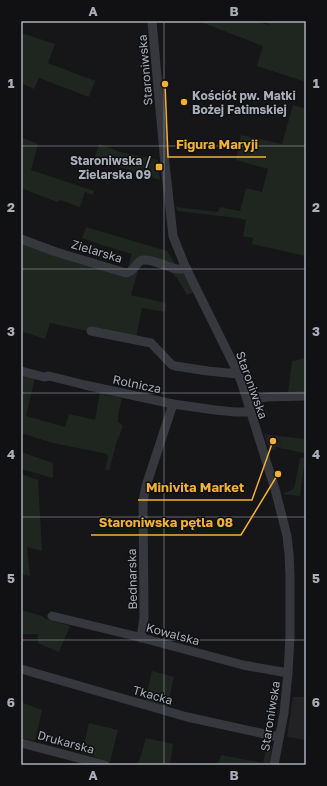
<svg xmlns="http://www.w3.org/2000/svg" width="327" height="786" font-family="'Golos Text',sans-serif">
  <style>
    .built { fill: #222225 }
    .green { fill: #1e261f }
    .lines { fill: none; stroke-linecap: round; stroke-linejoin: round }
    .minor { stroke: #37383d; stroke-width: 9 }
    .grid { fill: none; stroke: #a8adb8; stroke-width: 1; stroke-opacity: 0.55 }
    .poi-dot { fill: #f2b134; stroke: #111113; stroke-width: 1.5 }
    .labels { text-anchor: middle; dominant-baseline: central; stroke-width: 3; stroke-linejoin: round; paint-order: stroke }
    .street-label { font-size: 12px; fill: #a8adb8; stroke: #111113 }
    .poi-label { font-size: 12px; font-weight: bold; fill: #a8adb8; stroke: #111113; text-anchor: start }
    .leader { fill: none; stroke: #f2b134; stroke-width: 1.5 }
    .callout-dot { fill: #f2b134; stroke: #111113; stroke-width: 1.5 }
    .callout-label { font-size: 13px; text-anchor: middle; font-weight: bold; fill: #f2b134; stroke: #111113; stroke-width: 3; stroke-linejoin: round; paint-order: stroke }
    .neatline { fill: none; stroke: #a8adb8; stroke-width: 1.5 }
    .grid-label { font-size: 13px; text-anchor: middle; font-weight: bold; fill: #a8adb8 }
  </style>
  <rect width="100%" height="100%" fill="#161618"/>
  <path class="built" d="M 264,434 L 278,436 L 283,449 L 276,447 L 275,450 L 269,448 Z
    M 293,697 L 306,697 L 306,740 L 287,737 Z"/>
  <path class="green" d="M 198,21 L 255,21 L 268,25 L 269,21 L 306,21 L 306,82 L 257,66 L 263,46 Z
    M 21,33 L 55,44 L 48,63 L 95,81 L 89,97 L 39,78 L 34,89 L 21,83 Z
    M 293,105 L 306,109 L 306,256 L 252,244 L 253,238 L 243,236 L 246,220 L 237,218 L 177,211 L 176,207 L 218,212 L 220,207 L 240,211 L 246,188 L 262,192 L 268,169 L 236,160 L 241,135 L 282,144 Z
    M 21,137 L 38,144 L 31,170 L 94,191 L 93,195 L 85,192 L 80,207 L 60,200 L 57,202 L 21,188 Z
    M 99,144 L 120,152 L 158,160 L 160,180 L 94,159 Z
    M 86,227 L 167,251 L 176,265 L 139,257 L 127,271 L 132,254 L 99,244 L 82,238 Z
    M 21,243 L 126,275 L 139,267 L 131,295 L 166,303 L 165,312 L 142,308 L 136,338 L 90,327 L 88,331 L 50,323 L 45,339 L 21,331 Z
    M 169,271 L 184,273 L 194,292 L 187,295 L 177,278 Z
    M 306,358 L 306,392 L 288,393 L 292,361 Z
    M 21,374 L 35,378 L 26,416 L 65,427 L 69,414 L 95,420 L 100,392 L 107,395 L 122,398 L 118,414 L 118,422 L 123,426 L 116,444 L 109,471 L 105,469 L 108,457 L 107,454 L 53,443 L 21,433 Z
    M 278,436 L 306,439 L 306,453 C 298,453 291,449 283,449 Z
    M 21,452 L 53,463 L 53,478 L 21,469 Z
    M 305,457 L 300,496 L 283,494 L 293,489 L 295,485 L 300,458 Z
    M 21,474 L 38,480 L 42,551 L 27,547 L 30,576 L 21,574 Z
    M 21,610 L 42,616 L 46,619 L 70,626 L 59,652 L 38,643 L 38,634 L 21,634 Z
    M 152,671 L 174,677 L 167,708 L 145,702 Z
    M 21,702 L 42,710 L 35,741 L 21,738 Z
    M 89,723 L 118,730 L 110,762 L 82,753 Z
    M 146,738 L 173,744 L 170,765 L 138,765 Z
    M 268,741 L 272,747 L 269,765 L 218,765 L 221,755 L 263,763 Z"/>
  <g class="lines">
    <path class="minor" d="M 152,21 L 165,164 L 173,236 L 185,266 L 233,363 L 241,381 L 275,489 L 287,536 L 289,554 L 290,575 L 290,636 L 288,673 L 284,713 L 274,765
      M 21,239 L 56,252 L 126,273 C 135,272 136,261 143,260 C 153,259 167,267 177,269 C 180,269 183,269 187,269
      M 91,331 L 151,343 L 172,365 L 175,366 L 208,371 L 238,374
      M 21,371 L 44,377 L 49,376 L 85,385 L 173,404 L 215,410 L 235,412 L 251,412
      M 247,400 L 267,397 L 306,396
      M 52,616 L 135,636 L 243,665 L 288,673
      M 141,638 L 144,617 L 143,501 L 146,486 L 173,404
      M 21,669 L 187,717 L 279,737
      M 21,743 L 105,765"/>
  </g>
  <path class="grid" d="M 164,21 L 164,765M 21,146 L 306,146M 21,269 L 306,269M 21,393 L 306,393M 21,517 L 306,517M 21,640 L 306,640"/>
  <g class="poi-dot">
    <circle cx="184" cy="102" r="4"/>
    <rect x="155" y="163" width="8" height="8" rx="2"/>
  </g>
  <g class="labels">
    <g class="street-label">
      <text transform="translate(145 70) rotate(-95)">Staroniwska</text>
      <text transform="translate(97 251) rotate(17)">Zielarska</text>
      <text transform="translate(137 384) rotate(12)">Rolnicza</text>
      <text transform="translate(252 385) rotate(70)">Staroniwska</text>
      <text transform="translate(132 579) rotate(-91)">Bednarska</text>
      <text transform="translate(173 634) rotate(15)">Kowalska</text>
      <text transform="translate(153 695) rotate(16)">Tkacka</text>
      <text transform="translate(270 716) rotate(-81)">Staroniwska</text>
      <text transform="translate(66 742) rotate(15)">Drukarska</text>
    </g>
    <g class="poi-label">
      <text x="192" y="95">Kościół pw. Matki<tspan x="192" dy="14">Bożej Fatimskiej</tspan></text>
      <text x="151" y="160" text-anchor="end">Staroniwska /<tspan x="151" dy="14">Zielarska 09</tspan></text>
    </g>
  </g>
  <path class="leader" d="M165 84L168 157H266M273 441L252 500H138M278 474L241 535H91"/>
  <g class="callout-dot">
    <circle cx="165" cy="84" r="4"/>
    <circle cx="273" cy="441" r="4"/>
    <circle cx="278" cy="474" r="4"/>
  </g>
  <g class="callout-label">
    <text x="217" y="149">Figura Maryji</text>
    <text x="195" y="492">Minivita Market</text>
    <text x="166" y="527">Staroniwska pętla 08</text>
  </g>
  <rect width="327" height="786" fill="none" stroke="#111113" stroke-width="44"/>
  <rect x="22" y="22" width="283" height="742" class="neatline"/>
  <g class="grid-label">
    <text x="93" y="16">A</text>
    <text x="234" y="16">B</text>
    <text x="11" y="88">1</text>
    <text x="316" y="88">1</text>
    <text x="11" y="212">2</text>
    <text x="316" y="212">2</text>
    <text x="11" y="336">3</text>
    <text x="316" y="336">3</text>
    <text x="11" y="459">4</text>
    <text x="316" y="459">4</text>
    <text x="11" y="583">5</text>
    <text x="316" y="583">5</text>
    <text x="11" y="707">6</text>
    <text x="316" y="707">6</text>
    <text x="93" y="780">A</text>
    <text x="234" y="780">B</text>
  </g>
</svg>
